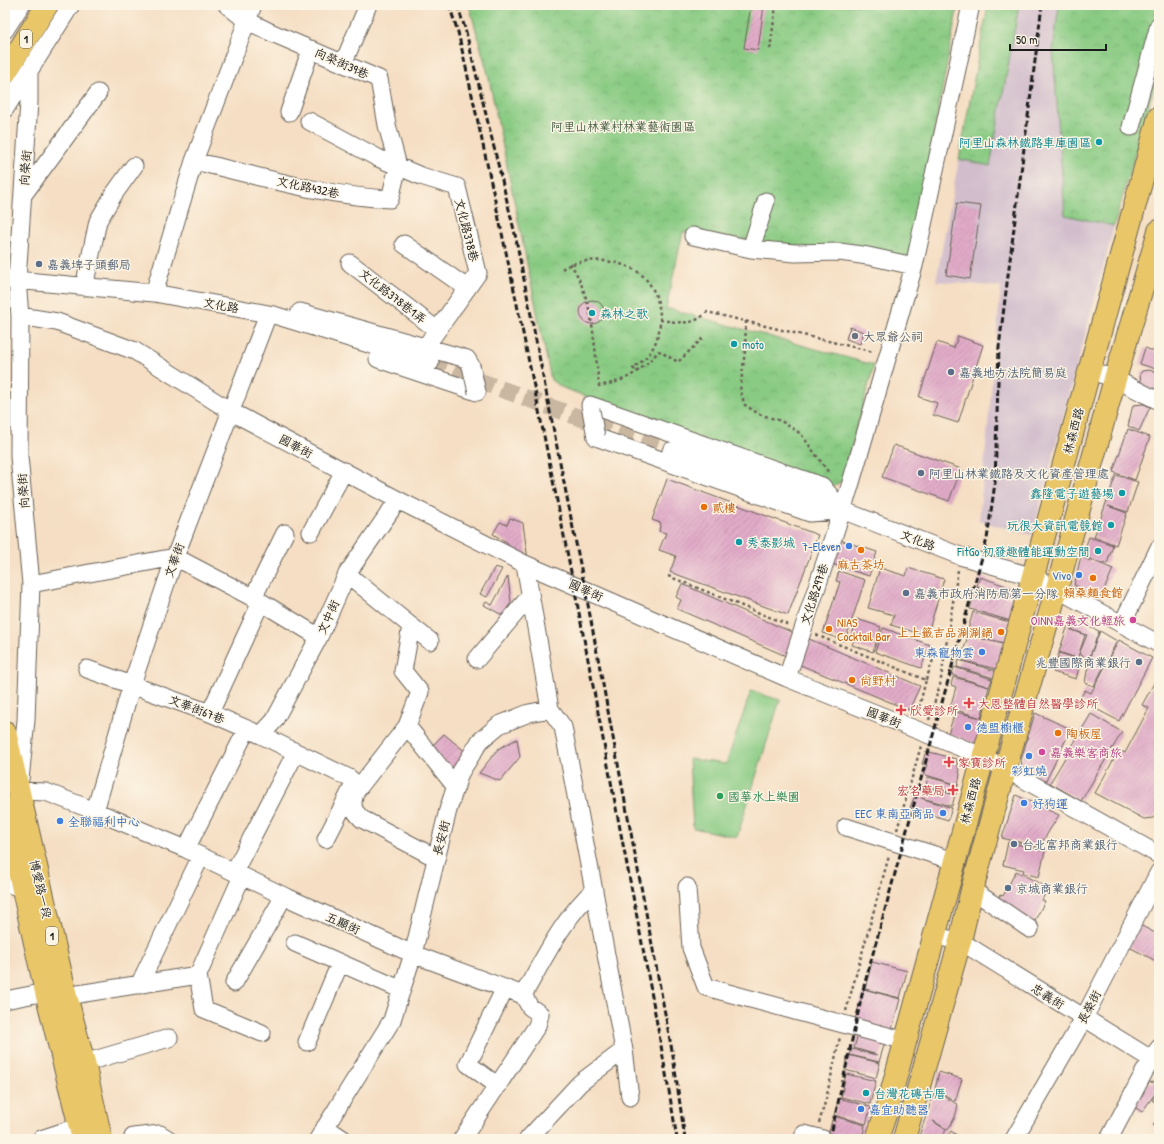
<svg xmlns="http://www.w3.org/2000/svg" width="1164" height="1144" font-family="'Patrick Hand','LXGW WenKai TC',sans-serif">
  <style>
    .industrial { fill: #d1bdcc }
    .park { fill: url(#park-crowns); stroke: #527450 }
    .pitch { fill: #89cb83; stroke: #527450 }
    .building { fill: url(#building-hatch) }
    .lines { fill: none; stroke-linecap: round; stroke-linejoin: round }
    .minor-tunnel { stroke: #cab7a2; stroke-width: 17; stroke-dasharray: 17 8; stroke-linecap: butt }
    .minor-casing { stroke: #686056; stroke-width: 19 }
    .major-casing { stroke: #686056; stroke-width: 24 }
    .path { stroke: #686056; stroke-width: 2.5; stroke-dasharray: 3 3; stroke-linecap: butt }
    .minor { stroke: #fff; stroke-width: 17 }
    .major { stroke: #e9c769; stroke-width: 22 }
    .rail { stroke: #1c1c1c; stroke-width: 3; stroke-dasharray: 6 3; stroke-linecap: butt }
    .minor-bridge-casing { stroke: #686056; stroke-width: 19; stroke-linecap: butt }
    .minor-bridge { stroke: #fff; stroke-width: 17 }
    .culture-dot { fill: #0f9aa8; stroke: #fcf5e5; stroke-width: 1.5 }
    .service-dot { fill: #5c6f8a; stroke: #fcf5e5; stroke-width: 1.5 }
    .worship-dot { fill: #6b7280; stroke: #fcf5e5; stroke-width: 1.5 }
    .food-dot { fill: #e8710a; stroke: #fcf5e5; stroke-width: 1.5 }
    .shop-dot { fill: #3f7fe0; stroke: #fcf5e5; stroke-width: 1.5 }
    .hotel-dot { fill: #d1479c; stroke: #fcf5e5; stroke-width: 1.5 }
    .health-dot { fill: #e0444e; stroke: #fcf5e5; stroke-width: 1.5 }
    .leisure-dot { fill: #2e9e5b; stroke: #fcf5e5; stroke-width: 1.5 }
    .labels { text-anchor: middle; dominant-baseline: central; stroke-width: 3; stroke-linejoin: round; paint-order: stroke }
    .shield { fill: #fcf5e5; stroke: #5f5d58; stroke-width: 1 }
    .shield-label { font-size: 11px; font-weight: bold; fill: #1c1c1c }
    .street-label { font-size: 12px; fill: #1c1c1c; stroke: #fcf5e5 }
    .park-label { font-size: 12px; fill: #425940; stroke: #fcf5e5 }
    .culture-label { font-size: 12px; fill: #0d838f; stroke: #fcf5e5; text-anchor: end }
    .service-label { font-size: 12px; fill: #4e5e75; stroke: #fcf5e5; text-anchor: start }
    .worship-label { font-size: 12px; fill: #5b616d; stroke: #fcf5e5; text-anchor: start }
    .food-label { font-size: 12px; fill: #c56008; stroke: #fcf5e5; text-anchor: start }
    .shop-label { font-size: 12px; fill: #366cbe; stroke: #fcf5e5; text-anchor: end }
    .hotel-label { font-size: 12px; fill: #b23c85; stroke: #fcf5e5; text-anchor: end }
    .health-label { font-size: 12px; fill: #be3a42; stroke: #fcf5e5; text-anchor: start }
    .leisure-label { font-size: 12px; fill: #27864d; stroke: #fcf5e5; text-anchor: start }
  </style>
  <defs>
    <pattern id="park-crowns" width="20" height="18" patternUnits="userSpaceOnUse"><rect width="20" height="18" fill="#89cb83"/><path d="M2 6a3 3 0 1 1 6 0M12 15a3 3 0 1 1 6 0" fill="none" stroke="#76ae71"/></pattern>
    <pattern id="building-hatch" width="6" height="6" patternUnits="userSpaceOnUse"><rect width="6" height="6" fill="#e1abc8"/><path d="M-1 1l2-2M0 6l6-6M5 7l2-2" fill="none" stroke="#c093ab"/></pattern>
  </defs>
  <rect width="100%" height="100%" fill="#fcf5e5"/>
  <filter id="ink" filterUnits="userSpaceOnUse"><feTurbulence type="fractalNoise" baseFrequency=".025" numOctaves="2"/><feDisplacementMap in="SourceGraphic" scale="8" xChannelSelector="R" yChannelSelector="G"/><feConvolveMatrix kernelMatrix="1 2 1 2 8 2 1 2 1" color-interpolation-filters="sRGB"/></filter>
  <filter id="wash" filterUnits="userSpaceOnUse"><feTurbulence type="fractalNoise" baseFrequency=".012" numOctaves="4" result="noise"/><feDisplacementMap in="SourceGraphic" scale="16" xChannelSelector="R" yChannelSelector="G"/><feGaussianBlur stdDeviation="0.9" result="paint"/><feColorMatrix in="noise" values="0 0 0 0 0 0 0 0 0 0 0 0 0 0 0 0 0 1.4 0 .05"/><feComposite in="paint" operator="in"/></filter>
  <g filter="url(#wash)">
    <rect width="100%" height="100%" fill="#f5dec3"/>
    <path class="industrial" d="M 1019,5 L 1059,5 L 1053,51 L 1065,215 L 1114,226 L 1032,535 L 979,521 L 1001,287 L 936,281 L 959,159 L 990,165 Z"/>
    <path class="park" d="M 469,5 L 958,5 L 910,260 L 683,232 L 666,308 L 874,365 L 842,481 L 832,487 L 563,388 L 551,380 L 488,74 Z
      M 988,5 L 1019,5 L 990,166 L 959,159 Z
      M 1059,5 L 1159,5 L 1159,70 L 1114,226 L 1065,215 L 1053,51 Z"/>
    <path class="pitch" d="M 751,691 L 780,700 L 737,837 L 693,828 L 689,759 L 726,764 Z"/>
    <g id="blocks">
      <path class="building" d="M 751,5 L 764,5 L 758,50 L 744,48 Z
        M 957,203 L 981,206 L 970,279 L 946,275 Z
        M580 312a12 12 0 1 1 24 0a12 12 0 1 1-24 0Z
        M 850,327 L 864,332 L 860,344 L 846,339 Z
        M 958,336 L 983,345 L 958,423 L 933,415 L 937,403 L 919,397 L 937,342 L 954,348 Z
        M 1145,348 L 1159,353 L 1159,370 L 1140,364 Z
        M 1149,370 L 1159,373 L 1159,394 L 1141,384 L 1140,374 L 1142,371 Z
        M 1144,404 L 1150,407 L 1139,431 L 1128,426 L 1133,405 Z
        M 1128,429 L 1150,437 L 1135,480 L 1113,472 Z
        M 894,445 L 961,469 L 949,501 L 882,477 Z
        M 1116,475 L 1138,482 L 1128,512 L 1108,506 L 1127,513 L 1116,545 L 1094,537 Z
        M 667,479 L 818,535 L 788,615 L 670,572 L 676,556 L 659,550 L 666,533 L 659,531 L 661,523 L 652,520 Z
        M 510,518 L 523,523 L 528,561 L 505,550 L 508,543 L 493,534 L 500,522 L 507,525 Z
        M 1089,537 L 1113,545 L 1107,564 L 1094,561 L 1113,569 L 1100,599 L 1080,590 L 1081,588 L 1074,585 L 1081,556 L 1092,562 L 1093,560 L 1082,556 Z
        M 840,540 L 877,552 L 869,576 L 832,564 Z
        M 495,567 L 502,569 L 487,597 L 480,594 Z
        M 880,568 L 906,576 L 908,568 L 944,579 L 927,636 L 891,625 L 894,615 L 868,608 Z
        M 839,571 L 865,580 L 845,641 L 823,633 L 840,582 L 836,581 Z
        M 508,576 L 511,603 L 502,615 L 484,605 L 486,602 L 492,605 Z
        M 980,577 L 1009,587 L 1015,597 L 977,586 Z
        M 682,584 L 796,634 L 786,656 L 677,609 L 681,600 L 676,597 Z
        M 976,588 L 1017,600 L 1011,621 L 970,609 Z
        M 973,612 L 1010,622 L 1004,643 L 967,633 Z
        M 857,619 L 881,627 L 873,652 L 852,645 L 855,638 L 851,637 Z
        M 1078,621 L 1090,625 L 1089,627 L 1099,631 L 1087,664 L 1081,662 L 1083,656 L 1079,654 L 1087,635 L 1070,629 L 1085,635 L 1076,663 L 1080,664 L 1076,679 L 1053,672 L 1059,653 L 1076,658 L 1059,652 L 1068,625 Z
        M 883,628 L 930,645 L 921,668 L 875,652 Z
        M 1100,631 L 1117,641 L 1094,686 L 1085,683 L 1089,659 Z
        M 968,635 L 1003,644 L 996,669 L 961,660 Z
        M 809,639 L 920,686 L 909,710 L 798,664 Z
        M 1119,640 L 1152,658 L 1119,721 L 1079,700 L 1085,690 L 1091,693 Z
        M 959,660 L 996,671 L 994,678 L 957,667 Z
        M 954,667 L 992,679 L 989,687 L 952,675 Z
        M 1159,674 L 1159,811 L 1153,818 L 1144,819 L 1095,793 L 1119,750 L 1125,753 L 1149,708 L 1142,705 Z
        M 953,677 L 989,687 L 981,718 L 950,708 L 956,687 L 951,685 Z
        M 955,712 L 982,718 L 977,744 L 948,734 Z
        M 1035,713 L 1071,729 L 1045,783 L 1025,771 L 1022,767 L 1021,760 Z
        M 1091,714 L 1122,732 L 1081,801 L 1050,783 Z
        M 444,734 L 467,753 L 456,771 L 429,749 Z
        M 517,739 L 520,757 L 500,781 L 479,773 L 498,749 Z
        M 926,751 L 956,759 L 960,775 L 958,785 L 923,774 L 927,765 L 922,764 Z
        M 928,777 L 958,785 L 956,794 L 926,786 Z
        M 919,785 L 955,795 L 952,806 L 921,798 L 952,808 L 948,820 L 910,808 Z
        M 1016,795 L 1059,815 L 1039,847 L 1002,838 Z
        M 1008,842 L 1045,851 L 1039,877 L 1023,873 L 1024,870 L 1003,865 Z
        M 1016,871 L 1048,888 L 1042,900 L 1045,901 L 1033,924 L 995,904 L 1000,895 L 1003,896 Z
        M 1138,924 L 1159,935 L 1158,962 L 1129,947 Z
        M 872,962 L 907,971 L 900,998 L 865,989 Z
        M 864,989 L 900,999 L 891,1033 L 854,1023 Z
        M 858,1034 L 885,1042 L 879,1062 L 850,1055 L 852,1049 L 877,1055 L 854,1048 Z
        M 848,1055 L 880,1063 L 876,1078 L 845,1070 Z
        M 939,1072 L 962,1079 L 955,1101 L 935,1089 Z
        M 846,1074 L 876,1081 L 870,1104 L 841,1097 Z
        M 1158,1079 L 1159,1088 L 1142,1112 L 1133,1106 L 1145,1083 L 1155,1082 Z
        M 935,1090 L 958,1105 L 955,1117 L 948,1130 L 933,1121 L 946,1130 L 941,1139 L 918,1139 Z
        M 1159,1091 L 1159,1105 L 1152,1100 Z
        M 839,1098 L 871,1107 L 866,1124 L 834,1115 Z
        M 833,1116 L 865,1125 L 862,1139 L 841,1139 L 828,1136 Z
        M 1159,1116 L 1159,1129 L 1153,1125 Z
        M 951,1131 L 962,1139 L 945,1139 Z"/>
    </g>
  </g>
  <g filter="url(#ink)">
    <use href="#blocks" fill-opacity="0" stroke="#686056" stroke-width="1"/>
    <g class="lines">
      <path class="minor-tunnel" d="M 430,363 L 671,451"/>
      <defs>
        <path id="minor" d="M 5,30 L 21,5
          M 343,64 L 368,5
          M 5,109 L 71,5
          M 289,112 L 311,49
          M 309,121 L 378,158 L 421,176 L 457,187 L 478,273 L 426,346
          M 1131,127 L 1159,25
          M 194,161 C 259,176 323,196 390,199 L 398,166 L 387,125 L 379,79 L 270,32 L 246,20 L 227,5
          M 1145,165 L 1159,169
          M 23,195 L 98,93
          M 693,236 L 751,249 L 795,253 L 840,252 L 868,256 L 914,266
          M 404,244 L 467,288
          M 751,249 L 766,201
          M 350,263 L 437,330
          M 5,279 L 154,293 L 274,315 L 430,363
          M 84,287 L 98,221 L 114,194 L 134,166
          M 154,293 L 194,161 L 253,5
          M 300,312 L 467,359 L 471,366
          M 20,316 L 57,322 L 135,351 L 232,412 L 398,500 L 525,564 L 787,678 L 982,756 L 1159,855
          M 378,359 L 477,392
          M 1089,370 L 1115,379 L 1159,401
          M 591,410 L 590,405 L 822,486 L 842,510
          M 596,437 L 810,513 L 835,511
          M 671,451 L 842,510 L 960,556 L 1034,577 L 1159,644
          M 311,532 L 344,471
          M 347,574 L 411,626 L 403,671 L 420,692 L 407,726 L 456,787
          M 31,584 L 175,557 L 261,602 L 319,637
          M 253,598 L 285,533
          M 1122,624 L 1159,548
          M 411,626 L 430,641
          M 477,659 L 530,596
          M 87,669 L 210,713 L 261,735 L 349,778 C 364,790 349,795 354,809 C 355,812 359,816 362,819 L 436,858
          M 787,678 L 850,486 L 914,266 L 971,5
          M 550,709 L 563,727 L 624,1050 L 630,1097
          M 210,713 L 261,602
          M 261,735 L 274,721 L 319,637 L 347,574 L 398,500
          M 20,780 L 26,720 L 31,584 L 19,456 L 20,316 L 17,280 L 29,102 L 29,72
          M 5,781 L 19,791 L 46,792 L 95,811 L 186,849 L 284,896 L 413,954 L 523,995 L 530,1007 L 540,1014 L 537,1026 L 462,1139
          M 357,790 L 407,726
          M 95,811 L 132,684 L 175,557 L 268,314
          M 846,827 L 954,861
          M 326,839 L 352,788
          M 186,849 L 247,729
          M 234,872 L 296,752
          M 5,883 L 24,889
          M 687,887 L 691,948 L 706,987 L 906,1041
          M 972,890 L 1030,929
          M 934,936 L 960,941 L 1159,1064
          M 295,943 L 402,990
          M 198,975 L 204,1009 L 262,1033
          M 234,983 L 284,896
          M 139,985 L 201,856
          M 523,995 C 544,959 563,918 594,890
          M 66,996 L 198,975 L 242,876
          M 5,1000 L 46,992
          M 307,1042 L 340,963
          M 84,1063 L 169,1038
          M 498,1086 L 468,1064 L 505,988
          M 325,1127 L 343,1139
          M 804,1134 L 823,1139
          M 133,1137 L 160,1134 L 168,1139
          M 41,1139 L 80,1126
          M 318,1139 L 392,1020 L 413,954 L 448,810 L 460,773 L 480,741 L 499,725 L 529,713 L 550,709 L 525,564
          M 528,1139 L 580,1083 L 624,1050
          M 1014,1139 L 1084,1018 L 1159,872
          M 1109,1139 L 1151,1059 L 1159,1048"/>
        <path id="major" d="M 5,73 L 47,5
          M 5,732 L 66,996 L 84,1063 L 101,1139
          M 5,809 L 46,992 L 83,1139
          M 877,1139 L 886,1112 L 1159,117
          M 904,1139 L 960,941 L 972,890 L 1005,770 L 1057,588 L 1115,379 L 1159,231"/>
      </defs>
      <use href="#minor" class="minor-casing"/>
      <use href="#major" class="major-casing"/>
      <path class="path" d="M 770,49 L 776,5
        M 570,263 C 594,299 594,344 599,386 C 627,381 640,372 659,351 L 678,362 L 704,337
        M 562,269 C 582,255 625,259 643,276 C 662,295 666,328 651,351 C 647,358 640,363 633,368 L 637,372
        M 660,320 C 678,322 693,327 707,312 L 874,352
        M 746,321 L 745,351 L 740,391 L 745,405 L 759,414 L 781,421 L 801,434 L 829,473
        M 668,576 L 789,625
        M 816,635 L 926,680 L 917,715
        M 926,680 L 936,651
        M 929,720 L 940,685 L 958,570
        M 897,830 L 921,746
        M 846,1011 L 889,856
        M 819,1123 L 826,1099 L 840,1037"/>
      <use href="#minor" class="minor"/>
      <use href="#major" class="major"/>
      <path class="rail" d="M 449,5 L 458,32 C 513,277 563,524 609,771 C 632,893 657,1016 677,1139
        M 457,5 L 465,28 L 515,234 L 585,589 L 673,1056 L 685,1139
        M 830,1139 L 864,986 L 987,539 L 995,483 L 999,347 L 1042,5"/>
      <defs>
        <path id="minor-bridge" d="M 471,366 L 477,392
          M 591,410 L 596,437"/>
      </defs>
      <use href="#minor-bridge" class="minor-bridge-casing"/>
      <use href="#minor-bridge" class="minor-bridge"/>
    </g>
  </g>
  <g class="culture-dot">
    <circle cx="1099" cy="142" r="4"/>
    <circle cx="592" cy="313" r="4"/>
    <circle cx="734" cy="344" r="4"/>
    <circle cx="1122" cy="493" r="4"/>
    <circle cx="1111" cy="525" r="4"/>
    <circle cx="739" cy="542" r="4"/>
    <circle cx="1098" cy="551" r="4"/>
    <circle cx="866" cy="1093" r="4"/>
  </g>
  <g class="service-dot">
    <circle cx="39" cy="264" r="4"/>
    <circle cx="951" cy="372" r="4"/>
    <circle cx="921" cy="473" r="4"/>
    <circle cx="906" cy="593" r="4"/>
    <circle cx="1139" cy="662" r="4"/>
    <circle cx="1014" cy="844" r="4"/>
    <circle cx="1008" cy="888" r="4"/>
  </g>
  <circle class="worship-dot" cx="855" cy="336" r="4"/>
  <g class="food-dot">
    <circle cx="704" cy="507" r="4"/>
    <circle cx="861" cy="550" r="4"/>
    <circle cx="1093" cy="578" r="4"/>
    <circle cx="829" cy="629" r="4"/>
    <circle cx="1001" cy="632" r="4"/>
    <circle cx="852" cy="680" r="4"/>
    <circle cx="1058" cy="733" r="4"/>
  </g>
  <g class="shop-dot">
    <circle cx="849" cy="546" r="4"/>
    <circle cx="1079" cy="575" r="4"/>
    <circle cx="982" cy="652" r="4"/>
    <circle cx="968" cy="727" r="4"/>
    <circle cx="1029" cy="756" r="4"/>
    <circle cx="1024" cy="803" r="4"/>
    <circle cx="943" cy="813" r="4"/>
    <circle cx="60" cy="821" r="4"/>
    <circle cx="861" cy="1109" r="4"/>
  </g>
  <g class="hotel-dot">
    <circle cx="1133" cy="620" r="4"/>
    <circle cx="1042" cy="752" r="4"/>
  </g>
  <g class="health-dot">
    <path d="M967 697h4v4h4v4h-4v4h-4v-4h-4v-4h4z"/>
    <path d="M899 704h4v4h4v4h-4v4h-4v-4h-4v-4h4z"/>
    <path d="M947 756h4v4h4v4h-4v4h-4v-4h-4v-4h4z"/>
    <path d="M951 784h4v4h4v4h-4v4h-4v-4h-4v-4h4z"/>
  </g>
  <circle class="leisure-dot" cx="720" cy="796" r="4"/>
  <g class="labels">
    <g class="shield">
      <rect x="20" y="30" width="12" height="18" rx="3"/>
      <rect x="46" y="927" width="12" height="18" rx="3"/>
    </g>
    <g class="shield-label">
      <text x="26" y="39">1</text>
      <text x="52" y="936">1</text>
    </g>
    <g class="street-label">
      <text transform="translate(342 63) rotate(24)">向榮街39巷</text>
      <text transform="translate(25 168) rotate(-86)">向榮街</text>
      <text transform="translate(308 187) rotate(12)">文化路432巷</text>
      <text transform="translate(467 230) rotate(76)">文化路378巷</text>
      <text transform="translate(393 296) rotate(38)">文化路378巷1弄</text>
      <text transform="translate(221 305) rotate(10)">文化路</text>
      <text transform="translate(1073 431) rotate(-75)">林森西路</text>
      <text transform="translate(296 446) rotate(28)">國華街</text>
      <text transform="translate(23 491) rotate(-95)">向榮街</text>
      <text transform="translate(918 540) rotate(21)">文化路</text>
      <text transform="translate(174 560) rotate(-70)">文華街</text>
      <text transform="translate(586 590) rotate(24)">國華街</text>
      <text transform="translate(814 594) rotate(-72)">文化路297巷</text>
      <text transform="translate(328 617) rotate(-66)">文中街</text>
      <text transform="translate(197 709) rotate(21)">文華街67巷</text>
      <text transform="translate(884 717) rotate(22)">國華街</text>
      <text transform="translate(970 801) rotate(-75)">林森西路</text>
      <text transform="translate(441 838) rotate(-76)">長安街</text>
      <text transform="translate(41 889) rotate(77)">博愛路一段</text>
      <text transform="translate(343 923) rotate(24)">五顯街</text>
      <text transform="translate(1048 996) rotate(32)">忠義街</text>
      <text transform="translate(1089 1007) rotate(-62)">長榮街</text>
    </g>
    <g class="park-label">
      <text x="623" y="126">阿里山林業村林業藝術園區</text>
    </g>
    <g class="culture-label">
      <text x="1091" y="142">阿里山森林鐵路車庫園區</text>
      <text x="600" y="313" text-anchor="start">森林之歌</text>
      <text x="742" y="344" text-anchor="start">moto</text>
      <text x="1114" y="493">鑫隆電子遊藝場</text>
      <text x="1103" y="525">玩很大資訊電競館</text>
      <text x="747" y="542" text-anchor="start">秀泰影城</text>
      <text x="1090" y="551">FitGo 初發趣體能運動空間</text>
      <text x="874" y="1093" text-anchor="start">台灣花磚古厝</text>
    </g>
    <g class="service-label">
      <text x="47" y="264">嘉義埤子頭郵局</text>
      <text x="959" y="372">嘉義地方法院簡易庭</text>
      <text x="929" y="473">阿里山林業鐵路及文化資產管理處</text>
      <text x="914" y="593">嘉義市政府消防局第一分隊</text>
      <text x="1131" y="662" text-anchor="end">兆豐國際商業銀行</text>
      <text x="1022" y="844">台北富邦商業銀行</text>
      <text x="1016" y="888">京城商業銀行</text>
    </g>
    <g class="worship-label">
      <text x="863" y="336">大眾爺公祠</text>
    </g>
    <g class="food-label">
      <text x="712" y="507">貳樓</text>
      <text x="861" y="564" text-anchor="middle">麻古茶坊</text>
      <text x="1093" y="592" text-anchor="middle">賴桑麵食館</text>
      <text x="837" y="622">NIAS<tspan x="837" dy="14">Cocktail Bar</tspan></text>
      <text x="993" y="632" text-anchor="end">上上籤吉品涮涮鍋</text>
      <text x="860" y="680">尚野村</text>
      <text x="1066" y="733">陶板屋</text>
    </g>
    <g class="shop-label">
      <text x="841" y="546">7-Eleven</text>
      <text x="1071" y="575">Vivo</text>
      <text x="974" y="652">東森寵物雲</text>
      <text x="976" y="727" text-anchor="start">德盟櫥櫃</text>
      <text x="1029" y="770" text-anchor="middle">彩虹燒</text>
      <text x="1032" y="803" text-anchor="start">好狗運</text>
      <text x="935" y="813">EEC 東南亞商品</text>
      <text x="68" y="821" text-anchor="start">全聯福利中心</text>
      <text x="869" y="1109" text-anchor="start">嘉宜助聽器</text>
    </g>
    <g class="hotel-label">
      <text x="1125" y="620">OINN嘉義文化輕旅</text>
      <text x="1050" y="752" text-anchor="start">嘉義樂客商旅</text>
    </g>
    <g class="health-label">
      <text x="978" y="703">大恩整體自然醫學診所</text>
      <text x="910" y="710">欣愛診所</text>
      <text x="958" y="762">家寶診所</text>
      <text x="945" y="790" text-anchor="end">宏名藥局</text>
    </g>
    <g class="leisure-label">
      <text x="728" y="796">國華水上樂園</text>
    </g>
  </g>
  <rect width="1164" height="1144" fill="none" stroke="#fcf5e5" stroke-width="20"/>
  <path d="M1010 44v6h96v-6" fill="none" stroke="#1c1c1c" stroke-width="2"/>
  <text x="1016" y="44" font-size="12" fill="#1c1c1c" stroke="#fcf5e5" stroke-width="3" paint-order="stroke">50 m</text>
</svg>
